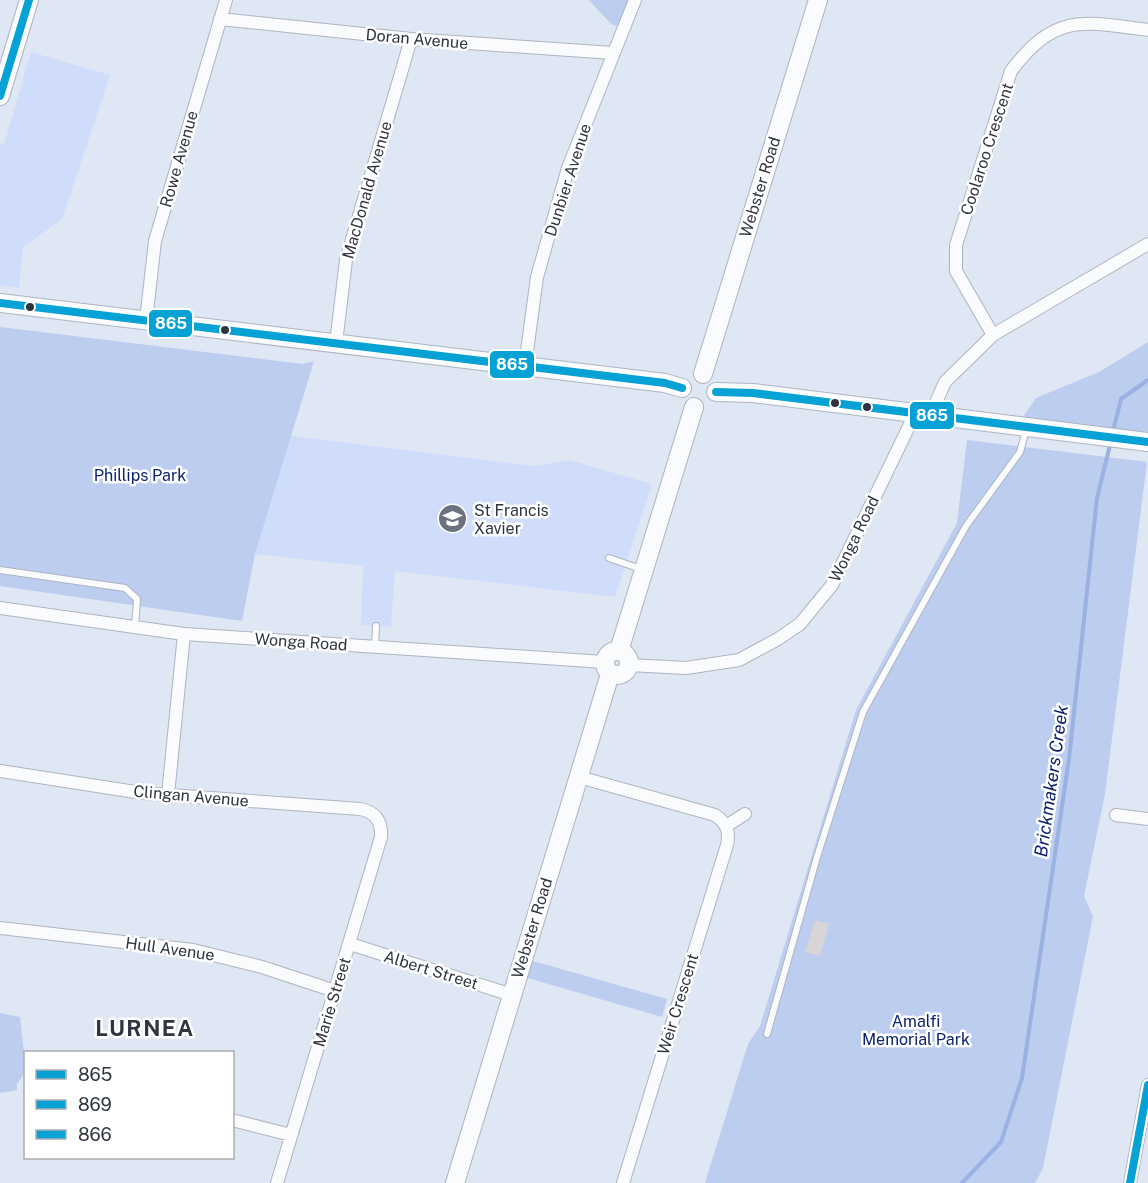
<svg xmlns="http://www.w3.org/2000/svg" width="1148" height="1183" font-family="'Public Sans',sans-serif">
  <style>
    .built { fill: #d0ddfa }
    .green { fill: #bccdf0 }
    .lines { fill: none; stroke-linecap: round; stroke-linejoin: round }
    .stream { stroke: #9ab1e2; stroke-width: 4 }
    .building { fill: #d8d4d7 }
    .lane-casing { stroke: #aeb4c0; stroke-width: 8 }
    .street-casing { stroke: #aeb4c0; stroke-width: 14 }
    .secondary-casing { stroke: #aeb4c0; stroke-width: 20 }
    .lane { stroke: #fafbfd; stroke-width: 6 }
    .street { stroke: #fafbfd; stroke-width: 12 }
    .secondary { stroke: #fafbfd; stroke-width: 18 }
    .bus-1-casing { stroke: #fff; stroke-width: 12 }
    .bus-2-casing { stroke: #fff; stroke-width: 12 }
    .bus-3-casing { stroke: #fff; stroke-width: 12 }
    .bus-1 { stroke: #07a2d5; stroke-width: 8 }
    .bus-2 { stroke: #07a2d5; stroke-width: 8 }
    .bus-3 { stroke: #07a2d5; stroke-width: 8 }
    .bus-dot { fill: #2e3440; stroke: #fff; stroke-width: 2 }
    .labels { text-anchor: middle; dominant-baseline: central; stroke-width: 5; stroke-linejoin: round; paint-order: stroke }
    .street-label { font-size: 16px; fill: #2e3440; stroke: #fff }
    .park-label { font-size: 16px; fill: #0c236d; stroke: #fff }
    .poi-label { font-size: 16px; fill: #2e3440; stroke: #fff; text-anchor: start }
    .water-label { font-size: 18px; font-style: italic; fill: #091f69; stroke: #fff }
    .district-label { font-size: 22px; font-weight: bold; letter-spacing: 1.5px; fill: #2e3440; stroke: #fff }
    .line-badge { stroke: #fff; stroke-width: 2 }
    .badge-label { font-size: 16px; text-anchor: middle; font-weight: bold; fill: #fff }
  </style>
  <rect width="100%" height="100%" fill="#dfe6f4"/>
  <path class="built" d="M 31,52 L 110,75 L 62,219 L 23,247 L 19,288 L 0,285 L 0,144 L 4,145 Z
    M 291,436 L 535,466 L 569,460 L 652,484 L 615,597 L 395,571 L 391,627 L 361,625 L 363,566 L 255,554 Z"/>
  <path class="green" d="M 589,0 L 628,0 L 618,26 L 611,24 Z
    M 0,327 L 303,364 L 314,361 L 255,554 L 242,621 L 0,586 Z
    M 1148,342 L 1148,438 L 1020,421 L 1036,398 L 1099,372 Z
    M 967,440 L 1147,462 L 1105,794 L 1084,896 L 1093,916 L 1043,1168 L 1035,1183 L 705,1183 L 748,1044 L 760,1026 L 856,710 L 957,523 Z
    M 526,959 L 667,999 L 662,1017 L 521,976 Z
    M 0,1013 L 20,1017 L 26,1071 L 17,1084 L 17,1090 L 0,1093 Z"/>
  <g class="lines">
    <path class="stream" d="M 1113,431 L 1121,399 L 1148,380
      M 962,1183 L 1001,1142 L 1022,1078 L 1069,759 L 1097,498 L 1111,441"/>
  </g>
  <path class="building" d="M 815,920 L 829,924 L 820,956 L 805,952 Z"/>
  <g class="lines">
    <defs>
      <path id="lane" d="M 609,558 L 641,569
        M 0,570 L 125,588 L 137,599 L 135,628
        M 375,647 L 376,626
        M 767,1034 L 817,857 L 863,712 L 966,526 L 1020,452 L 1026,430"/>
      <path id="street" d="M 220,19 L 411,39 L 613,53
        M 146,321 L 155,241 L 226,0
        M 993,335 L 956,271 L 956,245 L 1011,71 C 1055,13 1082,21 1148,30
        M 336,343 L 346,260 L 411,39
        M 525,366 L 537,277 L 568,168 L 635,0
        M 930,416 L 945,382 L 993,335 L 1148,244
        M 0,608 L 184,634 L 604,662
        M 629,665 L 686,668 L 739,660 L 778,639 L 800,624 L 832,585 L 915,414
        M 0,771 L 142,793 L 360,809 C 375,812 382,821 381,837 L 277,1183
        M 579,777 L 715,815 C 727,823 730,832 727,845 L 623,1183
        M 168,795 L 184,634
        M 1116,815 L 1148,819
        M 726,826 L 745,814
        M 0,928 L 193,950 L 262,967 L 335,991
        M 350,944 L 512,995
        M 232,1120 L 291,1135
        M 1130,1183 L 1148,1085"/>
      <path id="secondary" d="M 0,96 L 29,0
        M 0,303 L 665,383 L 682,388
        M 703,374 L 818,0
        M 716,392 L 753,393 L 1148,442
        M605 663a12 12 0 1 1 24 0a12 12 0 1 1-24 0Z
        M 619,651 L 694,407
        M 455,1183 L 610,674"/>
    </defs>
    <use href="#lane" class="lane-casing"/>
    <use href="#street" class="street-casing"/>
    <use href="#secondary" class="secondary-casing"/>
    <use href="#lane" class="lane"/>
    <use href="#street" class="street"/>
    <use href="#secondary" class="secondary"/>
    <defs>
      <path id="bus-1" d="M 0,303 L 665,383 L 682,388
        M 716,392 L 753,393 L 1148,442"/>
      <path id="bus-2" d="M 0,96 L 29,0"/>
      <path id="bus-3" d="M 1130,1183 L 1148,1085"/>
    </defs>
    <use href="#bus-1" class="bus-1-casing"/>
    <use href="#bus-2" class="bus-2-casing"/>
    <use href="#bus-3" class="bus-3-casing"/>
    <use href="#bus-1" class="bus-1"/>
    <use href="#bus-2" class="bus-2"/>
    <use href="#bus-3" class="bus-3"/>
  </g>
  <defs>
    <symbol id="school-disc" viewBox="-11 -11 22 22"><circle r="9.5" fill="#6c727f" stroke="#fff"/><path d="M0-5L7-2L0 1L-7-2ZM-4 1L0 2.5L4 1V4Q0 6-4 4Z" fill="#fff"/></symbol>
  </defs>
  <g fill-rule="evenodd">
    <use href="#school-disc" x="436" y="502" width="33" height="33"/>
  </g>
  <g class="bus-dot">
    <circle cx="30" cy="307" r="5"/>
    <circle cx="225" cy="330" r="5"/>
    <circle cx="835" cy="403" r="5"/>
    <circle cx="867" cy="407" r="5"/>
  </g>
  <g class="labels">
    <g class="street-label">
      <text transform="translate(417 39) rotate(5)">Doran Avenue</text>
      <text transform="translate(987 149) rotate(-72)">Coolaroo Crescent</text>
      <text transform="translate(179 159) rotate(-74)">Rowe Avenue</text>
      <text transform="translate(568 180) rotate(-72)">Dunbier Avenue</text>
      <text transform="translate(760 187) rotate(-73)">Webster Road</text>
      <text transform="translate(367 190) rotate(-74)">MacDonald Avenue</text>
      <text transform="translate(854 539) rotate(-64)">Wonga Road</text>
      <text transform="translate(301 642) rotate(4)">Wonga Road</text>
      <text transform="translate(191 796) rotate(5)">Clingan Avenue</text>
      <text transform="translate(532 928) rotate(-73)">Webster Road</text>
      <text transform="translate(170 949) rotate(8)">Hull Avenue</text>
      <text transform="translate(431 970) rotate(17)">Albert Street</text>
      <text transform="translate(332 1002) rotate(-73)">Marie Street</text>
      <text transform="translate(678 1004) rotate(-73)">Weir Crescent</text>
    </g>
    <g class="park-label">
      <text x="140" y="475">Phillips Park</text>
      <text x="916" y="1021">Amalfi<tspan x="916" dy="18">Memorial Park</tspan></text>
    </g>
    <g class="poi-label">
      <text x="474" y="510">St Francis<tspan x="474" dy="18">Xavier</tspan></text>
    </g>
    <g class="water-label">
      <text transform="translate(1051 781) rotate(-82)">Brickmakers Creek</text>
    </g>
    <g class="district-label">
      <text x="145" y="1028">LURNEA</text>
    </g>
  </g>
  <g class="line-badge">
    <rect x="148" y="309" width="45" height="29" rx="6" fill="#07a2d5"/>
    <rect x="489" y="350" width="46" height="29" rx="6" fill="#07a2d5"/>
    <rect x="909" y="401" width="46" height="29" rx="6" fill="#07a2d5"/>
  </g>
  <g class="badge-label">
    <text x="171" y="329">865</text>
    <text x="512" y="370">865</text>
    <text x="932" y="421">865</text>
  </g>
  <rect x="24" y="1051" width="210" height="108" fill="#ffffff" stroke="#abaeb3" stroke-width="1.5"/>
  <rect x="36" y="1070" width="30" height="9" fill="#07a2d5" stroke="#abaeb3" stroke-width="1.5"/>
  <text x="78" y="1081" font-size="18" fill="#2e3440">865</text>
  <rect x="36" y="1100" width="30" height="9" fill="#07a2d5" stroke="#abaeb3" stroke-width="1.5"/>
  <text x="78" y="1111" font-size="18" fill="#2e3440">869</text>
  <rect x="36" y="1130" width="30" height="9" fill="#07a2d5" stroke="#abaeb3" stroke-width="1.5"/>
  <text x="78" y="1141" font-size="18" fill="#2e3440">866</text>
</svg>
